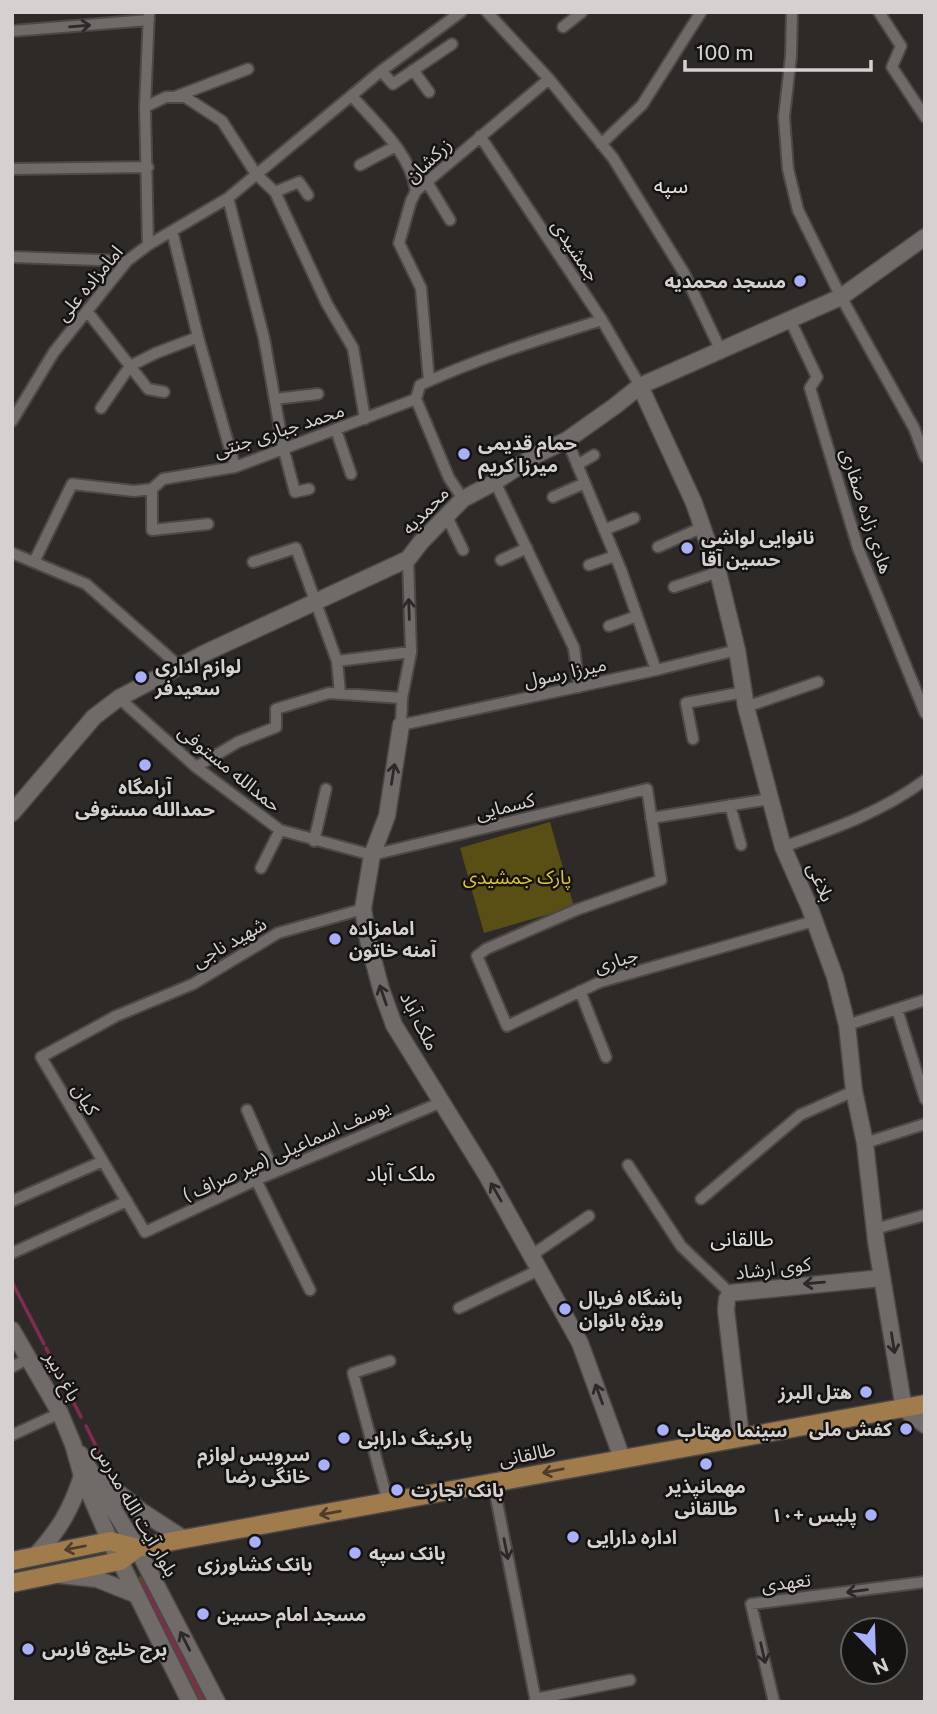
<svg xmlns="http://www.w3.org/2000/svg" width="937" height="1714" font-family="'Public Sans','Noto Sans Arabic',sans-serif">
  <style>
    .green { fill: #594e13 }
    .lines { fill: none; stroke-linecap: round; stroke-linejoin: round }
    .stream { stroke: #812b52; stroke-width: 3.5 }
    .street-casing { stroke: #4b4846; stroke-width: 14 }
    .secondary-casing { stroke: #4b4846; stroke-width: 19 }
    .primary-casing { stroke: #4b4846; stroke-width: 21 }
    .street { stroke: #706b69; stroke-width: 10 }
    .secondary { stroke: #706b69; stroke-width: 16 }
    .primary { stroke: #a07c4c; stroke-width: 18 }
    .oneway { stroke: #2c2928 }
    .oneway2 { stroke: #4d3d29 }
    .poi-dot { fill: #a8b0fc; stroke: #151312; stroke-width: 2.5 }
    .labels { text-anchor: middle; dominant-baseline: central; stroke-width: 5; stroke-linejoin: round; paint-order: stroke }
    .street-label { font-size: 19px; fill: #d4d1d0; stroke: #151312 }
    .poi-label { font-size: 19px; font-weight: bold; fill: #d4d1d0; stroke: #151312; text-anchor: start }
    .park-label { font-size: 19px; fill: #ddc434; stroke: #151312 }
    .neighbourhood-label { font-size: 21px; fill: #e5e0dd; stroke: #151312 }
  </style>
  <rect width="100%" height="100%" fill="#2e2a28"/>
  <path class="green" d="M 550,822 L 574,907 L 484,933 L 460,848 Z
    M 146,1575 L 217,1702 L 190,1702 L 136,1581 L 140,1576 Z"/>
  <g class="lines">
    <path class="stream" d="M 12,1282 L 44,1344
      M 46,1348 L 81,1417
      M 86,1426 L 100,1454
      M 143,1583 L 204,1702"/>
    <defs>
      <path id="street" d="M 487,12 L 549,79 L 613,158 L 684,273 L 721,351
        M 792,12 L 791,56 L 784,117 L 788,169 L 798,210 L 841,297 L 914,428 L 925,457
        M 879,12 L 901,46 L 892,67 L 925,117
        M 563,27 L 582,12
        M 12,31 L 149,20
        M 413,70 L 429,92
        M 381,71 L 393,84 L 452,44
        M 177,96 L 248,69
        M 352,96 C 377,125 410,152 416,191
        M 145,107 L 166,97 L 185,97 L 222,121 L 256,174 L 275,192 L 327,304 L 353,348 L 365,419
        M 480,136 L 602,320 L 640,386
        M 601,144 L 642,105 L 701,12
        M 360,165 L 396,146
        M 12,169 L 148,167
        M 427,182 L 450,220
        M 275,192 L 299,182 L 308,195
        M 228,198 L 264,338 L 283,447 L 295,492 L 309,489
        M 172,231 L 198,337 L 235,467
        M 148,245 L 145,107 L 149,12
        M 12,257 L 127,261
        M 87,311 L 148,389 L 164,392
        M 790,320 L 817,377 L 810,388 L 858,548 L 925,713
        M 429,381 L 421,288 L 399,243 L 411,201 L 416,191 L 549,79
        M 275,399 L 318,394
        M 416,399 L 420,385 C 479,358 540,339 602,320
        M 416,399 L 449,478 L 463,499
        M 101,408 L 130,366 L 156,353 L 198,337
        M 12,421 L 54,352 L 127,261 L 148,245 L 228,198 L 381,71 L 461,12
        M 336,430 L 351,474
        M 567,440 L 621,570 L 656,670
        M 577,465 L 594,455
        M 495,482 L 574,648 L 579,687
        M 152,489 L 152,530 L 208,524
        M 553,497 L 585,483
        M 446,515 L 463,550
        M 604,530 L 634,518
        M 658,547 L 703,527
        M 12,553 L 86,584 L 179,666
        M 408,559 L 411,652 L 402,698 L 401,725 L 656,670 L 737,650
        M 501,560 L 527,548
        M 34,562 L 72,484 L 134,491 L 152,489 L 163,479 L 235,467 L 416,399
        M 253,562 L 296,548 L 337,661 L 340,693
        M 589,565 L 615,556
        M 674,587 L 718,572
        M 609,626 L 637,616
        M 337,661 L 411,652
        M 119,698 L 196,767 L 280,830 L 372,855 L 647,789 L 661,880 L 576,910 L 486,949 L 477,956 L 507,1026 L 600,982 L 814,921
        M 746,707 L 818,682
        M 693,739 L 686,703 L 744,692
        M 196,767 L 238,742 L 276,727 L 276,709 L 329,693 L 402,698
        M 730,805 L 741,845
        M 651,818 L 770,799
        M 314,841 L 326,789
        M 783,847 C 833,829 882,812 925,780
        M 261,868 L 280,830
        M 363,909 L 278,933 L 193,984 L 116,1016 L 41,1057 L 145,1232 L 256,1180 L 442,1102
        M 580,991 L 606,1057
        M 897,1009 L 925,1099
        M 847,1025 L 925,1000
        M 247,1110 L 274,1172
        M 865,1143 L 925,1124
        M 628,1165 L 681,1246 L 730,1293
        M 256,1180 L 310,1290
        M 701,1199 L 800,1115 L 854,1091
        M 12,1201 L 103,1161
        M 875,1229 L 925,1215
        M 12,1253 L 127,1201
        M 532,1255 L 589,1216
        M 459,1308 L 539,1270
        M 12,1367 L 29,1358
        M 12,1435 L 60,1413
        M 493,1482 L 536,1702
        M 388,1502 L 353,1373 L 390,1361
        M 535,1699 L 630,1680
        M 774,1702 L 751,1604 L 925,1582"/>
      <path id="secondary" d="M 640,386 L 694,503 L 718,572 L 737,650 L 746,707 L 783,847 L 809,906 L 835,977 L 847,1025 L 854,1091 L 865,1143 L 876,1241 L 904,1409 L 925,1425
        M 401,725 L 387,816 L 372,855 L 363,909 L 368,940 L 381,989 L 394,1025 L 486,1174 L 580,1343 L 622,1458
        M 12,813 L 94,717 L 119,698 L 205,653 L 408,559 L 421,542 L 463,499 L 495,482 L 534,456 L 567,440 L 615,406 L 640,386 L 841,297 L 925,237
        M 12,1330 L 60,1413 L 73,1444 L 82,1476 L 110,1541 L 190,1702
        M 741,1437 L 726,1310 L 727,1299 L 730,1293 L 882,1278
        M 80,1454 L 137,1548 L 217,1702
        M 101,1479 L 141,1511 L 184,1539
        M 35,1556 C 59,1530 71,1510 82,1476
        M 60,1575 L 97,1579 L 137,1595"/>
      <path id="primary" d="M 12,1561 L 110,1541 L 137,1548
        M 12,1583 L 120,1561 L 137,1548 L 184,1539 L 925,1404"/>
    </defs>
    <use href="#street" class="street-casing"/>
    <use href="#secondary" class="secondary-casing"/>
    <use href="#primary" class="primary-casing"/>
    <use href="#street" class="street"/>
    <use href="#secondary" class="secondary"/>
    <use href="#primary" class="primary"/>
  </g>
  <defs><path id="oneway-shaft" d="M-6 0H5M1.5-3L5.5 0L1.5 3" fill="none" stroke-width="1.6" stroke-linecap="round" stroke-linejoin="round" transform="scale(1.75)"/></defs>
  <g class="oneway">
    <use href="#oneway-shaft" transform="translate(80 26) rotate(-5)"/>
    <use href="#oneway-shaft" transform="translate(409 609) rotate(-92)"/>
    <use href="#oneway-shaft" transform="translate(393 774) rotate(-81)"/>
    <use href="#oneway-shaft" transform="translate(383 995) rotate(-109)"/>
    <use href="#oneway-shaft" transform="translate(496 1192) rotate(-120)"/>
    <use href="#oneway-shaft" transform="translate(814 1283) rotate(175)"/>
    <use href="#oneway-shaft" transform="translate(893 1343) rotate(81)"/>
    <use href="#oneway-shaft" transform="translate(599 1394) rotate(-110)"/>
    <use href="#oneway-shaft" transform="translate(506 1549) rotate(79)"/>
    <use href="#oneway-shaft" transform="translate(857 1591) rotate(173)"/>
    <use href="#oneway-shaft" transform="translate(185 1641) rotate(-117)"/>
    <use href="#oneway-shaft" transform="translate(763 1653) rotate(77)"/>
  </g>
  <g class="oneway2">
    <use href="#oneway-shaft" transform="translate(553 1471) rotate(169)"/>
    <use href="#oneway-shaft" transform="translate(330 1513) rotate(170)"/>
    <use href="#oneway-shaft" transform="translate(75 1548) rotate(169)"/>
  </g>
  <g class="poi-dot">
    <circle cx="800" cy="281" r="7"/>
    <circle cx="464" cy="454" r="7"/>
    <circle cx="687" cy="548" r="7"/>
    <circle cx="141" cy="677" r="7"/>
    <circle cx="145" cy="765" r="7"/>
    <circle cx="335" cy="939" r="7"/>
    <circle cx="565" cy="1309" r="7"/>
    <circle cx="866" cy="1392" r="7"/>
    <circle cx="906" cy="1429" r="7"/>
    <circle cx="663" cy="1430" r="7"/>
    <circle cx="344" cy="1438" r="7"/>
    <circle cx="706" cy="1464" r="7"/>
    <circle cx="324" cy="1465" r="7"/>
    <circle cx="397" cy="1490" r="7"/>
    <circle cx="871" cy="1515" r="7"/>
    <circle cx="573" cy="1537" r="7"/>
    <circle cx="255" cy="1542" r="7"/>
    <circle cx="355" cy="1553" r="7"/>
    <circle cx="203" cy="1614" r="7"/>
    <circle cx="28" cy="1649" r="7"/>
  </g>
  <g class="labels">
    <g class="street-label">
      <text transform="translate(428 160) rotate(-43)">زرکشان</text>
      <text transform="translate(576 250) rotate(56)">جمشیدی</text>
      <text transform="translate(89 283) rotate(-50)">امامزاده علی</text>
      <text transform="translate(279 430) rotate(-18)">محمد جباری جنتی</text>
      <text transform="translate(425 510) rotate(-46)">محمدیه</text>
      <text transform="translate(867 511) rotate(72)">هادی زاده صفاری</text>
      <text transform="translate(565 672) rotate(-12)">میرزا رسول</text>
      <text transform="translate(230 768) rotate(39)">حمدالله مستوفی</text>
      <text transform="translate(505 806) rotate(-14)">کسمایی</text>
      <text transform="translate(821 882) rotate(67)">بلاغی</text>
      <text transform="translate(229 942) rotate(-30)">شهید ناجی</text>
      <text transform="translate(616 960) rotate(-17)">جباری</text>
      <text transform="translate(420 1021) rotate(63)">ملک آباد</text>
      <text transform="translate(86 1099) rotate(59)">کیان</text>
      <text transform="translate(286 1150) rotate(-24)">یوسف اسماعیلی (میر صراف )</text>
      <text transform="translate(773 1268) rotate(-7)">کوی ارشاد</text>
      <text transform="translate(63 1376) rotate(61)">باغ دبیر</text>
      <text transform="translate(527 1454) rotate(-11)">طالقانی</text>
      <text transform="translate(136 1510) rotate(60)">بلوار آیت الله مدرس</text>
      <text transform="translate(786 1582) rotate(-7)">تعهدی</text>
    </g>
    <g class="poi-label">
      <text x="786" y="281" text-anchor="end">مسجد محمدیه</text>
      <text x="478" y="443">حمام قدیمی<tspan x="478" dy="22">میرزا کریم</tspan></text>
      <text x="701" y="537">نانوایی لواشی<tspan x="701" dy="22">حسین آقا</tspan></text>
      <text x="155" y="666">لوازم ادارى<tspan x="155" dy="22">سعيدفر</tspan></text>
      <text x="145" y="787" text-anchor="middle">آرامگاه<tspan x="145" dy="22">حمدالله مستوفی</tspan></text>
      <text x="349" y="928">امامزاده<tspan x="349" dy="22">آمنه خاتون</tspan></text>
      <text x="579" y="1298">باشگاه فریال<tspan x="579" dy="22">ویژه بانوان</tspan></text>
      <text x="852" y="1392" text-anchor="end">هتل البرز</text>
      <text x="892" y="1429" text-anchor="end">کفش ملی</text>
      <text x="677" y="1430">سینما مهتاب</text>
      <text x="358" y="1438">پارکینگ دارابی</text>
      <text x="310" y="1454" text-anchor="end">سرویس لوازم<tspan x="310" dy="22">خانگی رضا</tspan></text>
      <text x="706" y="1486" text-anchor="middle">مهمانپذیر<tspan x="706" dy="22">طالقانی</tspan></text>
      <text x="411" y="1490">بانک تجارت</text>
      <text x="857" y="1515" text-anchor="end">پلیس +۱۰</text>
      <text x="587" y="1537">اداره دارایی</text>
      <text x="369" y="1553">بانک سپه</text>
      <text x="255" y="1564" text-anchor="middle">بانک کشاورزی</text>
      <text x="217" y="1614">مسجد امام حسین</text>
      <text x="42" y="1649">برج خلیج فارس</text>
    </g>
    <g class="park-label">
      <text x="517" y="877">پارک جمشیدی</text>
    </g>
    <g class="neighbourhood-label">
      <text x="671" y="185">سپه</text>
      <text x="401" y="1173">ملک آباد</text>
      <text x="742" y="1238">طالقانی</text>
    </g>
  </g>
  <rect width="937" height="1714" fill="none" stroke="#d4d1d0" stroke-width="28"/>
  <g transform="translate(874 1651) rotate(157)"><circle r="33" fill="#151312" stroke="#615f5e" stroke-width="2"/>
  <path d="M0-5L12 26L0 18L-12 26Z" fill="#a8b0fc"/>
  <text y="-10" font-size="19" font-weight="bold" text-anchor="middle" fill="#d4d1d0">N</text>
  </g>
  <path d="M685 60v10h186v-10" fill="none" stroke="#d4d1d0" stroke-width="3.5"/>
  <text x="696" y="60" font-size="21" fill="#d4d1d0" stroke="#151312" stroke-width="5" paint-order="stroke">100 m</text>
</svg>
